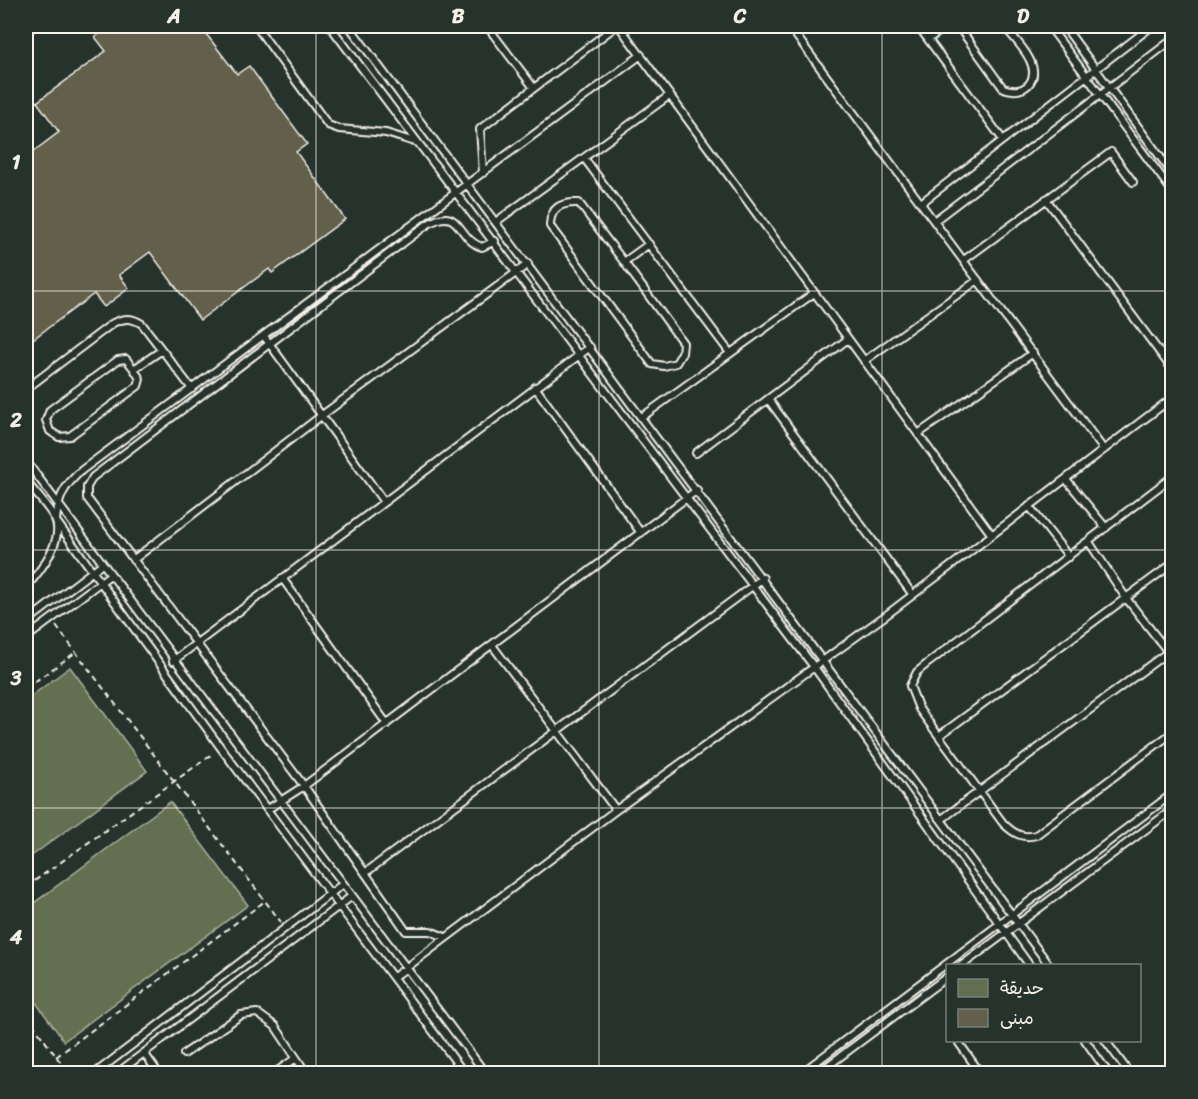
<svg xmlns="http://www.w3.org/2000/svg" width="1198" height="1099" font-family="Sriracha,'Playpen Sans Arabic',sans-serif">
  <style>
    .green { fill: #627051; stroke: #abb09c; stroke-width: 1.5 }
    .building { fill: #62604c; stroke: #f4f1e8; stroke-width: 1.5 }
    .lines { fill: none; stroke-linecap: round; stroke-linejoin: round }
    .service-casing { stroke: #f4f1e8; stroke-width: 10 }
    .path { stroke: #f4f1e8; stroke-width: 2; stroke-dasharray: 6 4.5; stroke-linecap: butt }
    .service { stroke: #26332d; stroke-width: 6 }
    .grid { fill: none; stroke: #f4f1e8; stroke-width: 1.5; stroke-opacity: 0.55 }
    .neatline { fill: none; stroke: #f4f1e8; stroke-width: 2 }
    .grid-label { font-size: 20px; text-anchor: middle; font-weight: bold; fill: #f4f1e8 }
  </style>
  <rect width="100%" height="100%" fill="#26332d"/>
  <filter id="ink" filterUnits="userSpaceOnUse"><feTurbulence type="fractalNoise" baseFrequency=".0167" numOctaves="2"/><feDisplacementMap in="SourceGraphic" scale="12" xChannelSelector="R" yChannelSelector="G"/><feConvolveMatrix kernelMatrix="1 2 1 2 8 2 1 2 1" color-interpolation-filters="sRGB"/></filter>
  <g filter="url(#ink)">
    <path class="green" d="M 70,667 L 147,771 L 26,860 L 26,700 Z
      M 170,802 L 248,905 L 64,1041 L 26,989 L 26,909 Z"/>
    <path class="building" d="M 110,26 L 200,26 L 237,74 L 249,66 L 307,144 L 296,152 L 345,219 L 272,273 L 269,269 L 200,320 L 150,252 L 119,275 L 129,288 L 104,307 L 94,294 L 33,339 L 26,329 L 26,157 L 59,132 L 37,102 L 106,51 L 95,37 Z"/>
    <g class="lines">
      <defs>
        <path id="service" d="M 256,26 L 328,125 L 339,129 L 386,133 L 418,143
          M 330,26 L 814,667 L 1030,966
          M 349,26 L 1050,966
          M 487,26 L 534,88
          M 619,26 L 992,535
          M 789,26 L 1104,450
          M 918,26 L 1003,140
          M 958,26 L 1003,88 C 1012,91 1021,92 1028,85 C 1045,67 1015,40 1004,26
          M 1049,26 L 1172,191
          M 1064,26 L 1172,173
          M 26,32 L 34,26
          M 928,39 L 948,26
          M 584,158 L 730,353
          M 483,173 L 480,129 L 616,26
          M 1046,199 L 1172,369
          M 921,203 L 1152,26
          M 497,221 L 670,95
          M 934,221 L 1172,40
          M 964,260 L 1111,152 L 1133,182
          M 624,262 L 579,203 C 562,202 550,207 550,226 L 652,364 L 664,366 L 676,363 L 682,353 L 683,343 L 624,262 L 649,244
          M 264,336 L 384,502
          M 864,361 L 978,280
          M 134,369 L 140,379 L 138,386 L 70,436 L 59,437 L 50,431 L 46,420 L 50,410 L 118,360 L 126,359 L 134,369 L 162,350
          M 535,387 L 641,533
          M 26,389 L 113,323 C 124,318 131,317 142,324 L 192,389
          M 768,399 L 913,595
          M 642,417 L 814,293
          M 918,434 L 1033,353
          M 696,453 L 848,339
          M 26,461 L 486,1074
          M 1172,477 L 928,663 L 917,672 L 910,686 L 919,709 L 1003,823 C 1013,833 1022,839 1036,835 L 1172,733
          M 1066,479 L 1106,528
          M 26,481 C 35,493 48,506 55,519 C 65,540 39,573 26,587
          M 1029,506 L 1069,557
          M 1089,542 L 1126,598 L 1172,657
          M 133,560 L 321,416 L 528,264
          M 282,578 L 387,724
          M 26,622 L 102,564
          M 26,638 L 110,575
          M 492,645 L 616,810
          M 173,661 L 590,347
          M 939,736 L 1172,564
          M 268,809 L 304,786 L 697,490
          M 942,819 L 1172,649
          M 365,873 L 763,578
          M 445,937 L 430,931 L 406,931 L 304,786 L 87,498 L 87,487 L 93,477 L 428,224 C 462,204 456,239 482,247 L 495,241
          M 961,966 L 1172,810
          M 394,977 L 616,810 L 889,613 L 1172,398
          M 1085,1040 L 1109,1074
          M 1105,1040 L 1130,1074
          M 959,1043 L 981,1074
          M 144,1053 L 159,1074
          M 184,1054 L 241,1015 L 257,1013 L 275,1026 L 307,1074
          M 94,1074 L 343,884
          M 116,1074 L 352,896
          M 273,1074 L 296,1058
          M 465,1074 L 221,748 L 56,521 C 58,497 64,486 82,470 L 641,55
          M 800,1074 L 1172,794
          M 817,1074 L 948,976"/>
      </defs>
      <use href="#service" class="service-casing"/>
      <path class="path" d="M 56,626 L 281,922
        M 26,688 L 76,652
        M 26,887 L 214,753
        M 26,1015 L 69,1074
        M 56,1057 L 265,901"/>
      <use href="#service" class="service"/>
    </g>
  </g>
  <path class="grid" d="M 316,26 L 316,1074M 599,26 L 599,1074M 882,26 L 882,1074M 26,291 L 1172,291M 26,550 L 1172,550M 26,808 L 1172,808"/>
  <rect width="1198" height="1099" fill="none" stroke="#26332d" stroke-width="66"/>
  <rect x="946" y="964" width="195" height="78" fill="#26332d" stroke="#787f78" stroke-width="1.5"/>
  <rect x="958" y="979" width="30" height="18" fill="#627051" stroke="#787f78" stroke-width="1.5"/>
  <text x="1000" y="994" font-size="18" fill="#f4f1e8">حديقة</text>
  <rect x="958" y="1009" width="30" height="18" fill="#62604c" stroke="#787f78" stroke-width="1.5"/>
  <text x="1000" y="1024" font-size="18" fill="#f4f1e8">مبنى</text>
  <rect x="33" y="33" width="1132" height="1033" class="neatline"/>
  <g class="grid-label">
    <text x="174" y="23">A</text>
    <text x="458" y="23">B</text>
    <text x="740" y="23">C</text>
    <text x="1023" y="23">D</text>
    <text x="16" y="169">1</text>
    <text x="16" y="427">2</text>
    <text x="16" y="685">3</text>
    <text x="16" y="944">4</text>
  </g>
</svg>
